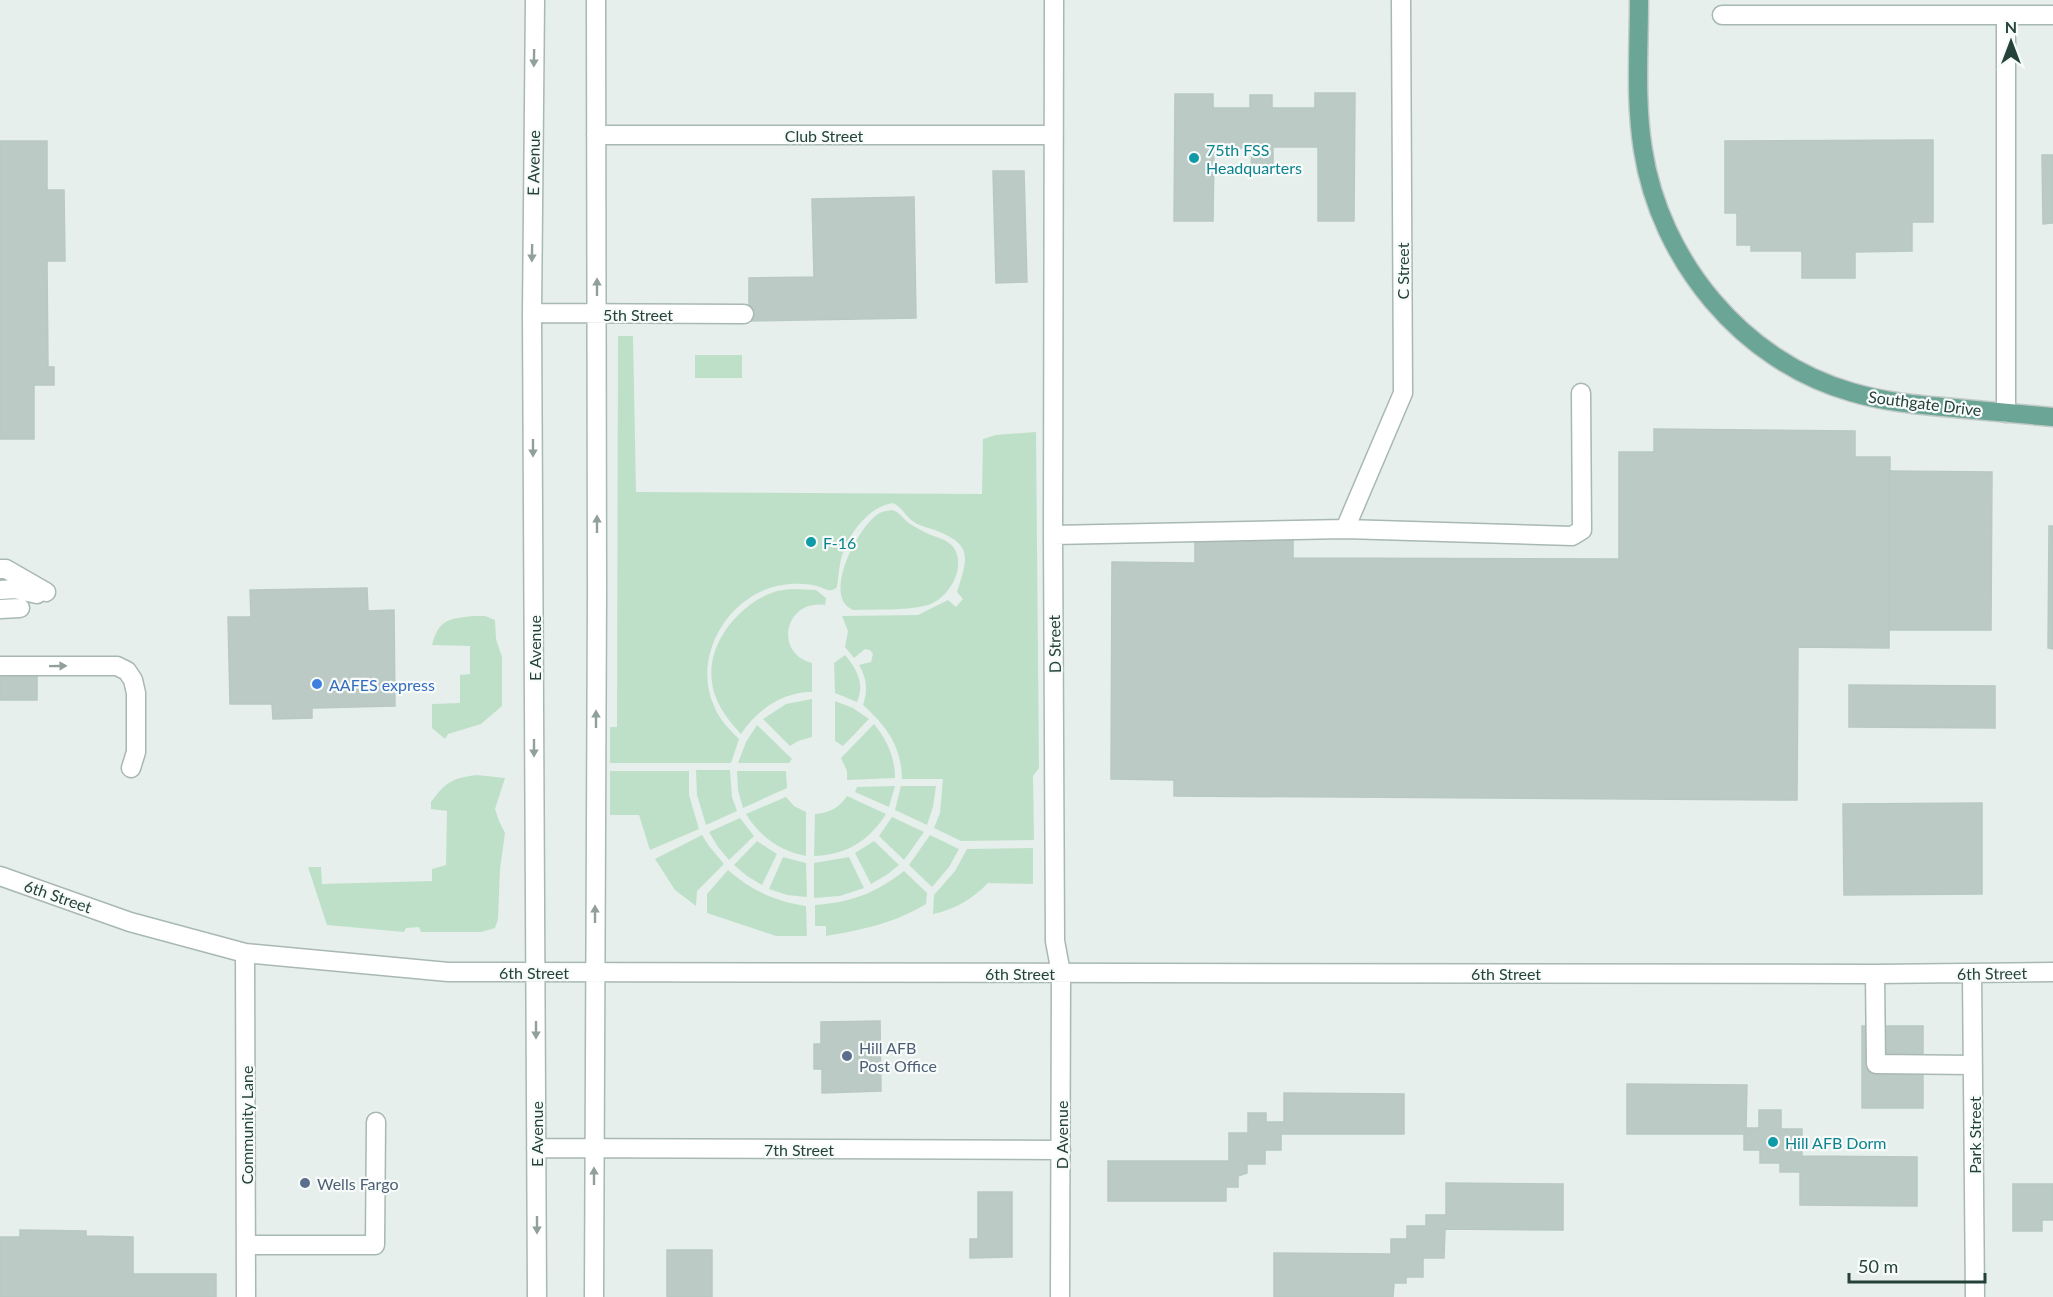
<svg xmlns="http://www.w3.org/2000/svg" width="2053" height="1297" font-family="Lato,sans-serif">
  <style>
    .green { fill: #bfe0c8 }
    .building { fill: #bbcac4; stroke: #b8c9c2; stroke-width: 1.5 }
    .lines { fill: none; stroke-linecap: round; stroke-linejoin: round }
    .minor-casing { stroke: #a8b8b2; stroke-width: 21 }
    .major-casing { stroke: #c2cac8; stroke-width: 21 }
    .minor { stroke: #fff; stroke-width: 18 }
    .major { stroke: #6aa596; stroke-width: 18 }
    .oneway { fill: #92a09c }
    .culture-dot { fill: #0f9aa8; stroke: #f7fbf9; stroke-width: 2 }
    .shop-dot { fill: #3f7fe0; stroke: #f7fbf9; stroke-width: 2 }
    .service-dot { fill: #5c6f8a; stroke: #f7fbf9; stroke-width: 2 }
    .labels { text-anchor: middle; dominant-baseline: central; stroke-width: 4.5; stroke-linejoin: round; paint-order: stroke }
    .street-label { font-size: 16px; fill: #24423a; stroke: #f7fbf9 }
    .culture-label { font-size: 16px; fill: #0d838f; stroke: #f7fbf9; text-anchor: start }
    .shop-label { font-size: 16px; fill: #366cbe; stroke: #f7fbf9; text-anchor: start }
    .service-label { font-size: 16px; fill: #4e5e75; stroke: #f7fbf9; text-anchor: start }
  </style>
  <rect width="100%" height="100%" fill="#e6efeb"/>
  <path class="green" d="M 618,336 L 633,336 L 636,492 L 982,494 L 983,439 L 996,435 L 1036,432 L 1039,768 L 1033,776 L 1034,840 L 961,841 L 934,828 L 940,813 L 943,779 L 902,779 C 901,745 887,727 863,705 C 868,690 867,679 859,665 L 871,662 L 873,654 L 870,650 L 865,649 L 854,658 L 845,647 L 848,631 L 842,616 L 918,615 L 948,600 L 956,607 L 963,599 L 957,592 C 968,557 973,545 935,530 C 929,528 920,526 914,522 C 906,517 903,508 893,503 C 871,506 852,529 844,550 C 839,561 839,575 837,587 C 830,594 825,588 817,586 C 801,582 781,584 767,589 C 721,606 694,662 714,706 C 719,719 729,729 739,739 L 731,763 L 610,763 L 610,727 L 617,727 Z
    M 695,355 L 742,355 L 742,378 L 695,378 Z
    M 892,510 C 900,512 903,519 910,524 C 915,527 921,530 926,533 C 935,537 948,539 954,548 C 967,568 948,599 928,605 C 904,611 877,609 853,610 C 821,597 858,527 878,514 C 883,511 887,511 892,510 Z
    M 792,589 L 816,590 L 826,598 L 825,605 C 785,599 773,653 812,663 L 812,692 C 782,692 757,710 741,734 C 728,720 714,702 712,682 C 706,644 739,604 774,592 C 779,590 786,590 792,589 Z
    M 473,616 L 485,616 L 495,620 L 496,639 L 502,657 L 502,706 L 481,724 L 448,734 L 445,739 L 432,728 L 432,704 L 460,703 L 460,675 L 470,674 L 470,646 L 432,645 C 439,619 448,619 473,616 Z
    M 845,655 C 857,669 865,684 857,702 L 835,693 L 834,663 Z
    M 812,699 L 812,737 L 798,741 L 790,746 L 763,719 L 786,704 Z
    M 835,701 L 853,708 L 869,719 L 843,746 L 835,741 Z
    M 874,724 C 887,740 895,757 895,778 L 847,780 L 847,771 L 841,758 Z
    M 757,725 L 792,759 L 789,763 L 738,763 L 746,742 Z
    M 696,770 L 730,770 L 732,797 L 737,811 L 706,825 L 697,795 Z
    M 610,771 L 689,771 L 689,795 L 699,829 L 650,850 L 639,815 L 610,815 Z
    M 737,771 L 786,771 L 787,788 L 743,808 L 738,790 Z
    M 477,775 L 505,778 L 495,809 L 499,821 L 505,833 L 500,869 L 498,919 L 495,928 L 481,932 L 421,932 L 419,927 L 406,928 L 404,932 L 327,925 L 308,867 L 321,867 L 322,884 L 432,881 L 432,869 L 446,865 L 447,811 L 431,809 L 431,802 C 446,782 452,778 477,775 Z
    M 895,786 L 889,807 L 855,792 L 857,787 Z
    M 901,786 L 936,786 L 933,807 L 927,825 L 895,810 Z
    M 847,796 L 886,814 C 869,841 846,855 814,856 L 815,814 C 829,813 839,808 847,796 Z
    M 786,797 L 794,806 L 806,812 L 806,856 C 780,851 760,837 746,814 Z
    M 892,817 L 924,832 L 904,860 L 879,836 Z
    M 740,818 L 754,836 L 729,860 L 718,847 L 709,832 Z
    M 702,835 L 709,846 L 724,864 L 697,891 L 696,906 L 675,890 L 655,859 Z
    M 930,835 L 959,849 L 949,867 L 932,887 L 909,865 Z
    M 757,841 L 777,854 L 762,885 L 747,876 L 734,865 Z
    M 874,841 L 899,865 L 888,874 L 871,884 L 855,853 Z
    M 1033,848 L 1033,884 L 988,883 C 974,898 954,910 933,914 L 934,895 L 955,871 L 967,849 Z
    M 783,857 L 806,863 L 807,897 L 787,895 L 769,889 Z
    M 849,857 L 864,888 L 840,896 L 814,898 L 814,863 Z
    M 728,870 C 752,891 775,901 806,906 L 807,936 L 776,936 L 707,913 L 707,894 Z
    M 904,871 L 927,893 L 926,904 C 895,923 861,930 826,936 L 826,926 L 815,926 L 815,905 C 852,902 874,894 904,871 Z"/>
  <path class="building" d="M 1315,93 L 1355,93 L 1354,221 L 1318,221 L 1318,147 L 1273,147 L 1273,168 L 1251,168 L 1252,148 L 1214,148 L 1213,221 L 1174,221 L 1175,94 L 1213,94 L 1213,108 L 1250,108 L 1250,95 L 1272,95 L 1272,108 L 1315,108 Z
    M 1933,140 L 1933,222 L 1912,222 L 1912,251 L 1855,252 L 1855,278 L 1802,278 L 1802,251 L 1751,251 L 1751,245 L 1737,245 L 1737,213 L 1725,213 L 1725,141 Z
    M 0,141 L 47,141 L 47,190 L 64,190 L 65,261 L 47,261 L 48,367 L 54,367 L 54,385 L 34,385 L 34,439 L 0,439 Z
    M 2042,155 L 2053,155 L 2053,223 L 2043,224 Z
    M 993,171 L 1024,171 L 1027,282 L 996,283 Z
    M 914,197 L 916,318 L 749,321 L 749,278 L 814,277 L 812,199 Z
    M 1654,429 L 1855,431 L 1855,457 L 1890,457 L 1889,648 L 1798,647 L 1797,800 L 1174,796 L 1174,780 L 1111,779 L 1112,562 L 1195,563 L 1195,534 L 1293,535 L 1293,558 L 1619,559 L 1619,452 L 1654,452 Z
    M 1889,471 L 1992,472 L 1991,630 L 1889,630 Z
    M 2049,526 L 2053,526 L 2053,649 L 2048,648 Z
    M 367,588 L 368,611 L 394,610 L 395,706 L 312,708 L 312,718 L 273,719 L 272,704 L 230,704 L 228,617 L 251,617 L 250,590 Z
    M 0,672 L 37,672 L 37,700 L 0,700 Z
    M 1849,685 L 1995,686 L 1995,728 L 1849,727 Z
    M 1982,803 L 1982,894 L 1844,895 L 1843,804 Z
    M 880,1021 L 881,1091 L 822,1093 L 822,1069 L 814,1069 L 814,1044 L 821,1044 L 821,1022 Z
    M 1862,1026 L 1923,1026 L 1923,1108 L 1862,1108 Z
    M 1627,1084 L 1747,1085 L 1746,1128 L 1759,1128 L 1759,1110 L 1781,1110 L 1781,1129 L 1802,1129 L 1802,1156 L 1917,1157 L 1917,1206 L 1800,1205 L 1800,1172 L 1780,1172 L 1780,1163 L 1760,1163 L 1760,1150 L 1744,1150 L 1744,1134 L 1627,1134 Z
    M 1284,1093 L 1404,1094 L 1404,1134 L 1281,1134 L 1281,1150 L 1265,1150 L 1265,1164 L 1247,1164 L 1247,1173 L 1238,1176 L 1238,1187 L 1226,1187 L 1226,1201 L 1108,1201 L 1108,1161 L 1229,1161 L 1229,1133 L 1248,1133 L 1248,1113 L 1266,1113 L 1266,1122 L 1284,1122 Z
    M 1446,1183 L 1563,1184 L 1563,1230 L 1445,1229 L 1444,1258 L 1423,1258 L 1423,1277 L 1406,1277 L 1406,1283 L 1394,1283 L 1393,1297 L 1274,1297 L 1274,1253 L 1391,1254 L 1391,1239 L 1407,1239 L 1407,1226 L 1426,1226 L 1426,1215 L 1446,1215 Z
    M 2013,1184 L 2053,1184 L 2053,1220 L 2042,1220 L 2042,1231 L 2013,1231 Z
    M 978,1192 L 1012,1192 L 1012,1257 L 970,1258 L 970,1239 L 978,1239 Z
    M 20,1230 L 86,1231 L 86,1236 L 133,1237 L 133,1274 L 216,1274 L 216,1297 L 0,1297 L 0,1237 L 20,1237 Z
    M 667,1250 L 712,1250 L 712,1297 L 667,1297 Z"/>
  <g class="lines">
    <defs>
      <path id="minor" d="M 535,0 L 532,313 L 537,1297
        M 1054,0 L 1053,535 L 1055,941 L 1061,973 L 1060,1297
        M 1722,15 L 2053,15
        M 2006,15 L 2006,413
        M 596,135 L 1052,135
        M 532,313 L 744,314
        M 1345,529 L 1403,393 L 1401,0
        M 1053,535 L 1345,529 L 1572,536 L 1582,530 L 1581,393
        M 0,569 L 6,569 L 46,592
        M 0,590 L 15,589 L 37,594
        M 0,609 L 20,608
        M 0,666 L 117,666 L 127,671 L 133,680 L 136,693 L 136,752 L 131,768
        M 0,876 L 130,922 L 245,953 L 448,972 L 1875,974 L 2053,972
        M 245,953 L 246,1297
        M 1875,974 L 1876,1064 L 1973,1065
        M 1972,974 L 1975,1297
        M 536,1148 L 1061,1150
        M 246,1245 L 375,1245 L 376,1122
        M 594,1297 L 597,593 L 596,0"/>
      <path id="major" d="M 1639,0 C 1639,50 1635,101 1643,150 C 1660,260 1742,361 1851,392 C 1884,402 1919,405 1954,408 C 1987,411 2020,414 2053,417"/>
    </defs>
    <use href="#minor" class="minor-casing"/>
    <use href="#major" class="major-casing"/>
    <use href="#minor" class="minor"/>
    <use href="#major" class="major"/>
  </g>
  <defs><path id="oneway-solid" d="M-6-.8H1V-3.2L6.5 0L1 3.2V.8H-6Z" transform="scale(1.5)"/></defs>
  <g class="oneway">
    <use href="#oneway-solid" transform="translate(534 58) rotate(91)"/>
    <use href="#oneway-solid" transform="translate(532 253) rotate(91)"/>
    <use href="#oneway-solid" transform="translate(597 287) rotate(-90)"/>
    <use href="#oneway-solid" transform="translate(533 448) rotate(90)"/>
    <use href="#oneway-solid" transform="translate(597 524) rotate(-90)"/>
    <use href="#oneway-solid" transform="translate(58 666) rotate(-1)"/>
    <use href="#oneway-solid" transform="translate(596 719) rotate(-90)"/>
    <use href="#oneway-solid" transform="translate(534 748) rotate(90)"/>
    <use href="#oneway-solid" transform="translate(595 914) rotate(-90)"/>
    <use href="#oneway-solid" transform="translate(536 1030) rotate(90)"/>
    <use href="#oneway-solid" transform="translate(594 1176) rotate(-90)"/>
    <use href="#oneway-solid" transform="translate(537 1225) rotate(90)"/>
  </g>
  <g class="culture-dot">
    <circle cx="1194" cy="158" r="6"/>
    <circle cx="811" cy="542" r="6"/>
    <circle cx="1773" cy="1142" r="6"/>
  </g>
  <circle class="shop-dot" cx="317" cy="684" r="6"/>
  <g class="service-dot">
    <circle cx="847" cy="1056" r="6"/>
    <circle cx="305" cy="1183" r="6"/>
  </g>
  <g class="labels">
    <g class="street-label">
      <text x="824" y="135">Club Street</text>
      <text transform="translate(533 163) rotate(-89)">E Avenue</text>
      <text transform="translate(1402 271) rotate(-90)">C Street</text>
      <text x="638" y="314">5th Street</text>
      <text transform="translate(1925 403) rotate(7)">Southgate Drive</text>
      <text transform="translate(1054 644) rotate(-91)">D Street</text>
      <text transform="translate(534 648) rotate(-90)">E Avenue</text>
      <text transform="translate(58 896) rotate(19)">6th Street</text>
      <text x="534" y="972">6th Street</text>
      <text x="1020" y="973">6th Street</text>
      <text x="1506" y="973">6th Street</text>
      <text transform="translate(1992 973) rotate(-1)">6th Street</text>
      <text transform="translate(246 1125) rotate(-90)">Community Lane</text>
      <text transform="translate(536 1134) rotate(-90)">E Avenue</text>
      <text transform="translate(1061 1135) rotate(-90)">D Avenue</text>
      <text transform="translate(1974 1135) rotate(-90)">Park Street</text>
      <text x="799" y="1149">7th Street</text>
    </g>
    <g class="culture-label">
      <text x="1206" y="149">75th FSS<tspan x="1206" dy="18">Headquarters</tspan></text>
      <text x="823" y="542">F-16</text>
      <text x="1785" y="1142">Hill AFB Dorm</text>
    </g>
    <g class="shop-label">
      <text x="329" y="684">AAFES express</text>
    </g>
    <g class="service-label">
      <text x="859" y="1047">Hill AFB<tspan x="859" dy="18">Post Office</tspan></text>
      <text x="317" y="1183">Wells Fargo</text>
    </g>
  </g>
  <g transform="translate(2011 42)" stroke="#f7fbf9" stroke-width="4.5" paint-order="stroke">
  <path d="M0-4.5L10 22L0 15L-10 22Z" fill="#24423a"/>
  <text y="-9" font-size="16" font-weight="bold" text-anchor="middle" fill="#24423a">N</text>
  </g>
  <path d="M1849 1273v9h136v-9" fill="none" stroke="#24423a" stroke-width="3"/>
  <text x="1858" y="1273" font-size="18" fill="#24423a" stroke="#f7fbf9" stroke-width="4.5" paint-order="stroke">50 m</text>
</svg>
